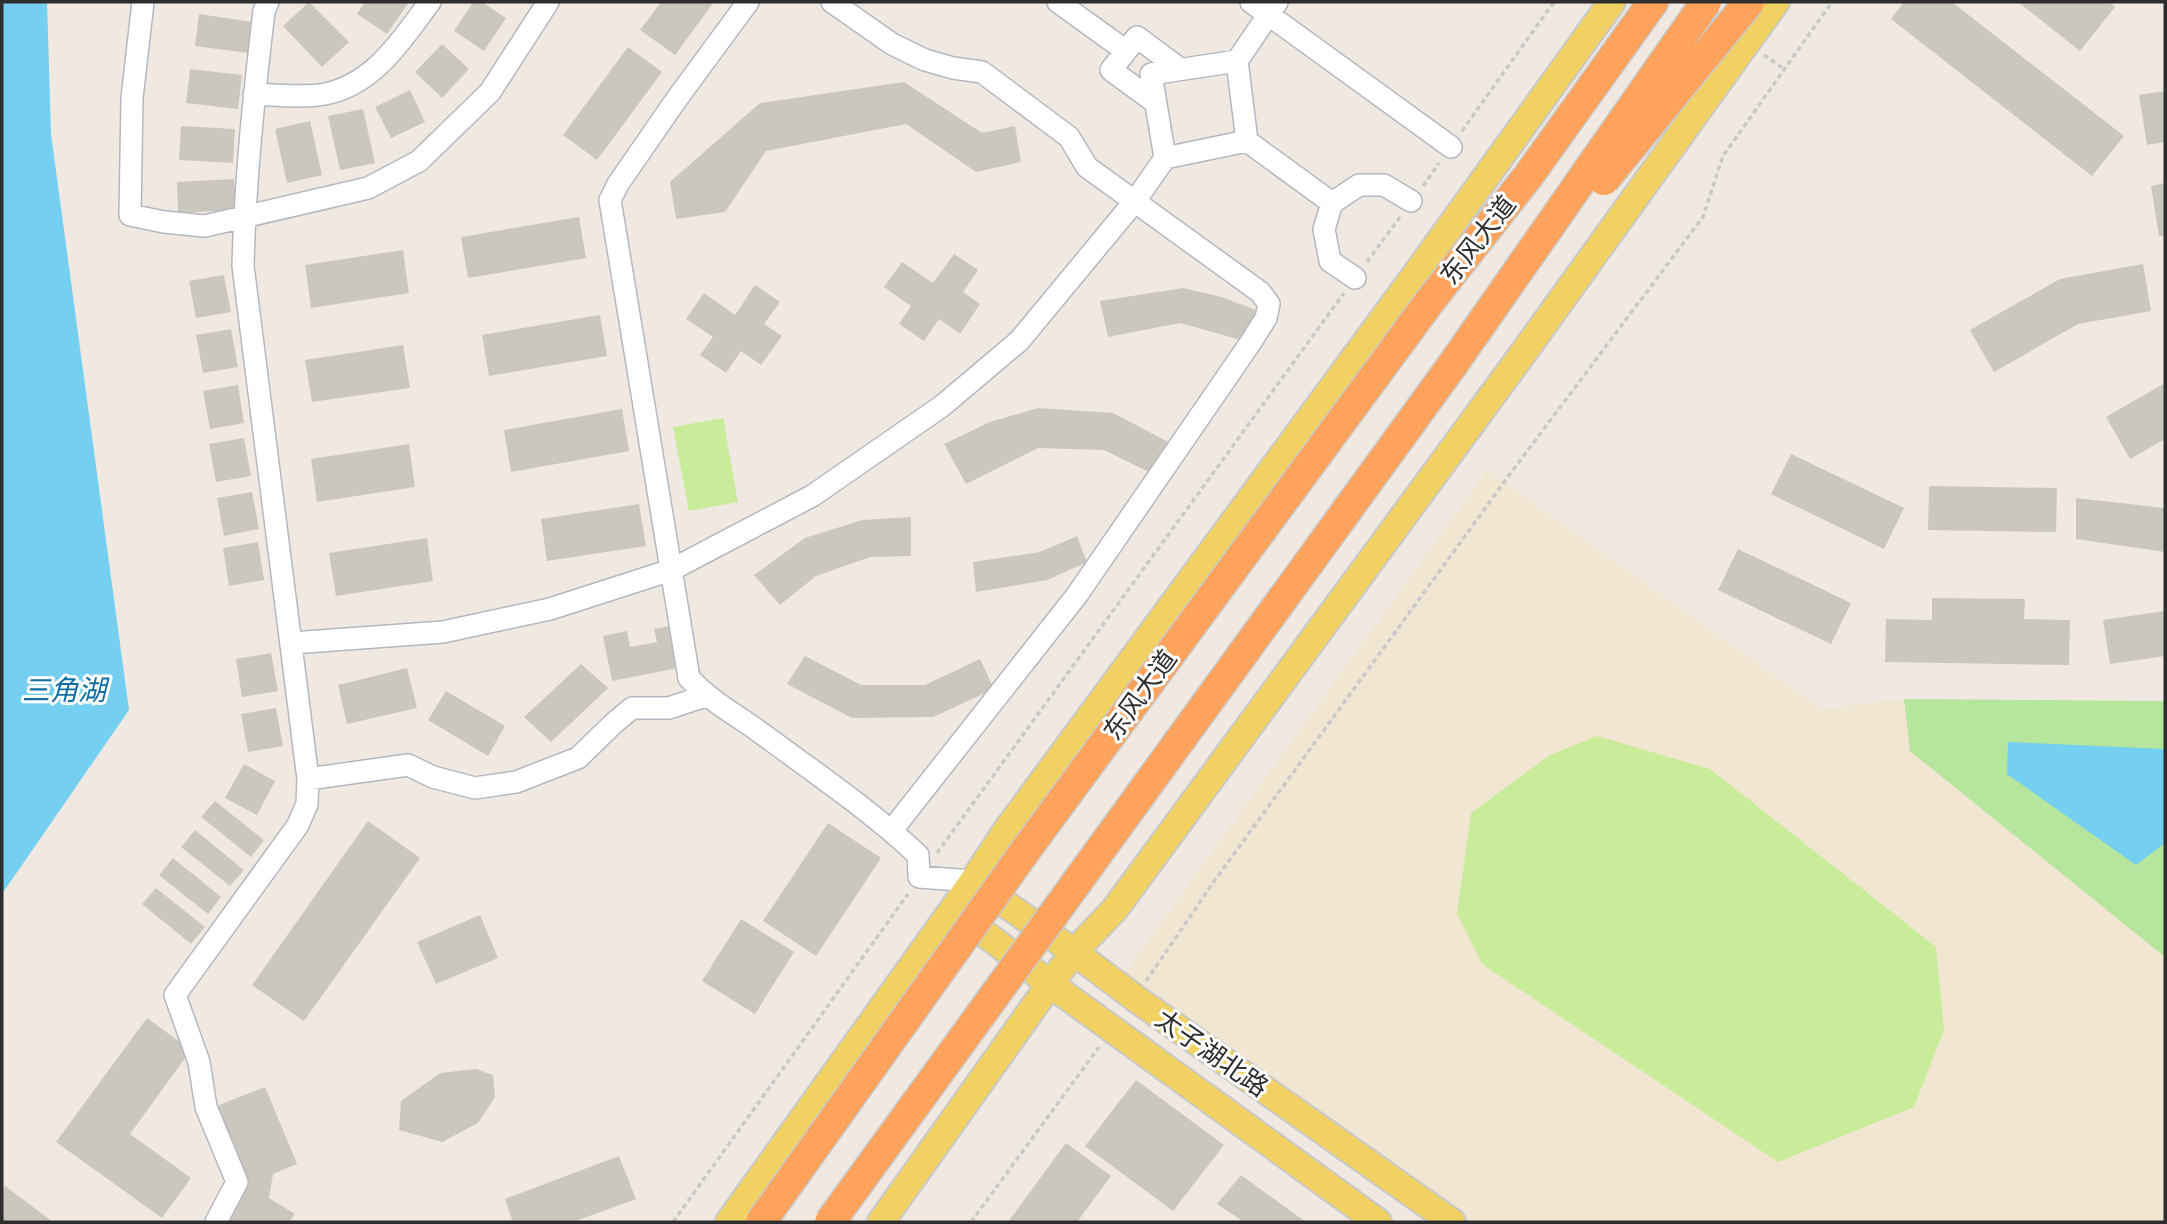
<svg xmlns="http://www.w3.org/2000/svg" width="2167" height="1224" font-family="Cabin,'Noto Sans SC',sans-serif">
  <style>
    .education { fill: #f0e6d1 }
    .green { fill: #b6e59e }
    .pitch { fill: #c9ec9a }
    .water { fill: #75cff0 }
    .building { fill: #cbc7bf }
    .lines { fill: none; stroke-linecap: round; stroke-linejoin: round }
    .minor-casing { stroke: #b4b7c1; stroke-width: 24 }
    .major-casing { stroke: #c9c9c9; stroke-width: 30 }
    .highway-casing { stroke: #c9c9c9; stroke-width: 33 }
    .path { stroke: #c9c9c9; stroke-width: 3.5; stroke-dasharray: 5 3.5; stroke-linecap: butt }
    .minor { stroke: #fff; stroke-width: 21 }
    .major { stroke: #f2d163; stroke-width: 26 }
    .highway { stroke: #ffa35c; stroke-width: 30 }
    .highway-bridge-casing { stroke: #c9c9c9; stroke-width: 33; stroke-linecap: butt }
    .highway-bridge { stroke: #ffa35c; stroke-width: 30 }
    .labels { text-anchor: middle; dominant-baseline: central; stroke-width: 6; stroke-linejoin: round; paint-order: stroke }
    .street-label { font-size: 26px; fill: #2e2e2e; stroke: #fff }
    .water-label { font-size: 28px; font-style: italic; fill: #0d6fa3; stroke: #fff }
  </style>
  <rect width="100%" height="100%" fill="#efe9e1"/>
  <path class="education" d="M 1487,470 L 1822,709 L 1904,699 L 1910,751 L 2165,957 L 2165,1222 L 1460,1222 L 1119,981 Z"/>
  <path class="green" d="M 1904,699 L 2165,701 L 2165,957 L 1910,751 Z"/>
  <path class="pitch" d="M 723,418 L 738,502 L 689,511 L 673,427 Z
    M 1597,736 L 1710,769 L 1936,947 L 1944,1030 L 1914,1107 L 1778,1162 L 1482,964 L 1457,914 L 1471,813 L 1550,755 Z"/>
  <path class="water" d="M 2,2 L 47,2 L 51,134 L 129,710 L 2,894 Z
    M 2008,742 L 2165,749 L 2165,843 L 2136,865 L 2007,774 Z"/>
  <path class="building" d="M 309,2 L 349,42 L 322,67 L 283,26 Z
    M 365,2 L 409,2 L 387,34 L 357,14 Z
    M 473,2 L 482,2 L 506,18 L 484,51 L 454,31 Z
    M 661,2 L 714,2 L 675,55 L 640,30 Z
    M 1904,2 L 1952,2 L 2124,136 L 2092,176 L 1891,19 Z
    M 2018,2 L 2109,2 L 2115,7 L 2080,51 Z
    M 199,14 L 252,22 L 248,53 L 195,46 Z
    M 442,44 L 469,69 L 442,98 L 415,72 Z
    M 628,47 L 662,72 L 597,160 L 563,135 Z
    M 190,69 L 242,75 L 238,109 L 186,103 Z
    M 904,82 L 982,133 L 1015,126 L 1021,162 L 976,172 L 906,124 L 766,151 L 725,212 L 676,219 L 670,182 L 760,103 Z
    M 410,90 L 425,122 L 391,138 L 375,107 Z
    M 2165,91 L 2165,142 L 2147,145 L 2139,95 Z
    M 363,109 L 375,163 L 340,170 L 328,116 Z
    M 310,121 L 322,175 L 287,183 L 275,129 Z
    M 181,126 L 235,129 L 233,163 L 179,160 Z
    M 234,179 L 236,210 L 178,213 L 177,182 Z
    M 2165,183 L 2165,235 L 2159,236 L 2151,186 Z
    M 579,217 L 586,258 L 468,278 L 461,237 Z
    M 403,250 L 409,293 L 311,308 L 305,265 Z
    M 954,254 L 978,270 L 963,292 L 980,304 L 960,334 L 939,319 L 924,341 L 899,324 L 911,306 L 884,287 L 902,262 L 933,283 Z
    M 2143,264 L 2151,311 L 2078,324 L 1994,372 L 1970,330 L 2060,279 Z
    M 224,275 L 231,312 L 196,318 L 189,281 Z
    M 755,285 L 780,302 L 764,324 L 782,336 L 761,365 L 741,351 L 726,373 L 700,355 L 713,337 L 686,319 L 704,293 L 735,315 Z
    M 1183,288 L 1222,297 L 1258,311 L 1241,340 L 1180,323 L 1108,337 L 1100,301 Z
    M 600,315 L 607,356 L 489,376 L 482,335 Z
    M 231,329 L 238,367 L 203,373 L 196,335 Z
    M 403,345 L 410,388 L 312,402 L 305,360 Z
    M 2165,383 L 2165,439 L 2130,459 L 2106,417 Z
    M 238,385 L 244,423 L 210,429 L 203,391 Z
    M 1038,408 L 1113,413 L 1174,445 L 1153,474 L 1104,450 L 1038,448 L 966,484 L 944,444 L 990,422 Z
    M 622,409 L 629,451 L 511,472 L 504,430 Z
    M 244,438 L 251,476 L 216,482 L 209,444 Z
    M 409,444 L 415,487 L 317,502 L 311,459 Z
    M 1791,454 L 1904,508 L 1884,549 L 1771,494 Z
    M 1929,486 L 2057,488 L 2056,532 L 1928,530 Z
    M 252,492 L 259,529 L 224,536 L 217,498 Z
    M 2076,498 L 2165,508 L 2165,552 L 2076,539 Z
    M 639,504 L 646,546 L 547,561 L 541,519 Z
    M 911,517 L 911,556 L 870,557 L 816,576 L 780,605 L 754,575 L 805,538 L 862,520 Z
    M 1077,536 L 1087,562 L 1047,580 L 976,592 L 973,562 L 1040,552 Z
    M 427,538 L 433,581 L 336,596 L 329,553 Z
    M 258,542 L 264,580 L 229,586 L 223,548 Z
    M 1738,549 L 1851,603 L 1831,644 L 1718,590 Z
    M 1932,598 L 2025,599 L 2024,619 L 2070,620 L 2069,665 L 1885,662 L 1886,619 L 1932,620 Z
    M 2165,611 L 2165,656 L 2110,664 L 2103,620 Z
    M 675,625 L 683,667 L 612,681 L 603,636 L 627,631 L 630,647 L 657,642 L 654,629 Z
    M 271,653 L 278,691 L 242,697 L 236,659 Z
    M 805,656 L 861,685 L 925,685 L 980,659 L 994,689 L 933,717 L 852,718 L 787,684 Z
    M 581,664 L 608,688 L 551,742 L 524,717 Z
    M 407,668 L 417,708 L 347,724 L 338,685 Z
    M 446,691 L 505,726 L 488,756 L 428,720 Z
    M 276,708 L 283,746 L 248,752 L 241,714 Z
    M 244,764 L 275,781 L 257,815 L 225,798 Z
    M 215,801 L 264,840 L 251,857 L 201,817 Z
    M 368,821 L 420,858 L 304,1021 L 252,985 Z
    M 828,823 L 881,858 L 816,956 L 763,921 Z
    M 195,830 L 244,870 L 230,886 L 181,847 Z
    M 173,858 L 221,897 L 208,914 L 159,875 Z
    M 156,888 L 205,927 L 191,944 L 142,904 Z
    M 480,915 L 498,958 L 436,984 L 417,942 Z
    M 741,919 L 794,952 L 755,1014 L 702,981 Z
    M 147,1018 L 191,1050 L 130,1134 L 191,1178 L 162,1218 L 56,1142 Z
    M 476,1069 L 493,1075 L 495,1097 L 478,1123 L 442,1142 L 399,1130 L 401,1101 L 440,1073 Z
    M 1136,1080 L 1224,1145 L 1173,1211 L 1085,1146 Z
    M 265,1087 L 297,1164 L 273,1174 L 269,1198 L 295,1214 L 289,1222 L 223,1222 L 244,1182 L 214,1107 Z
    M 1066,1143 L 1111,1176 L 1077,1222 L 1008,1222 Z
    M 619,1156 L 636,1199 L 573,1222 L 513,1222 L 505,1199 Z
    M 1241,1175 L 1306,1222 L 1244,1222 L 1217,1204 Z
    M 5,1186 L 53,1222 L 2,1222 L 2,1190 Z"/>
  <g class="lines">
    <defs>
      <path id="minor" d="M 143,2 L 132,98 L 130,215 L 164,222 L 205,226 L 368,188 L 419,161 L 490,92 L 548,2
        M 748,2 L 676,100 L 618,184 L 610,200 L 689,678 C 711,702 735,714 761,733 C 814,772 870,810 918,855 L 919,877 L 973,881
        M 832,2 L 892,44 L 925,60 L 953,68 L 982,72 L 1069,137 L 1087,167 L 1260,292 L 1269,304 L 1266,318 L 1251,342 L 1077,595 L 892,830
        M 1058,2 L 1126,51
        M 1251,2 L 1451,147
        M 1237,61 L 1277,2
        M 254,94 C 277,95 302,98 325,94 C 375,84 402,39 430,2
        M 1156,103 L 1111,70 L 1137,37 L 1180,69
        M 1247,141 L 1165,158 L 1151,74 L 1237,61 L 1247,141 L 1332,203
        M 1355,278 L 1330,261 L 1324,229 L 1332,203 L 1359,185 L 1384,185 L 1411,201
        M 292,643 L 443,632 L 550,609 L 671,570 L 812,496 L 942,406 L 1019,341 L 1135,201 L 1165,158
        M 308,779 L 408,765 L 433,777 L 475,788 L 516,782 L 578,758 L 614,723 L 632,708 L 669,708 L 705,696
        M 216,1222 L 237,1182 L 206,1107 L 199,1062 L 175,995 L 298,825 L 307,804 L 308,779 L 243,266 C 245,180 254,96 264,11 L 268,2"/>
      <path id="major" d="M 977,884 L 1074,952 L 1135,998 L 1452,1222
        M 957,912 L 1050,984 L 1378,1222
        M 729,1222 L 973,881 L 1006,831 L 1408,285 L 1612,2
        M 881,1222 L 1050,984 L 1074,952 L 1115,909 L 1516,363 L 1776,2"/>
      <path id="highway" d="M 1529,175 L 1653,2"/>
    </defs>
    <use href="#minor" class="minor-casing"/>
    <use href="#major" class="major-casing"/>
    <use href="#highway" class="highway-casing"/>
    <path class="path" d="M 1764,55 L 1784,69
      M 1462,131 L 1554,2
      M 1423,186 L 1439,163
      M 1367,262 L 1400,217
      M 937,853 L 1344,293
      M 1146,981 L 1215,880 L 1513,470 L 1703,217 L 1723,156 L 1832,2
      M 673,1222 L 908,894
      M 971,1222 L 1099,1047"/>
    <use href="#minor" class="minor"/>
    <use href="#major" class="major"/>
    <use href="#highway" class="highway"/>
    <defs>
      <path id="highway-bridge" d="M 1604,180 L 1749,2
        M 761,1222 L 1028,847 L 1430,301 L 1529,175
        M 830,1222 L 1451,367 L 1706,2"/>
    </defs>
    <use href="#highway-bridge" class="highway-bridge-casing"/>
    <use href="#highway-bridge" class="highway-bridge"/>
  </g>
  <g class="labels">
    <g class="street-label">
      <text transform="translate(1478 240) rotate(-52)">东风大道</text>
      <text transform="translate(1140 695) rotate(-54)">东风大道</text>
      <text transform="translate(1212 1053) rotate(35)">太子湖北路</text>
    </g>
    <g class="water-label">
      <text x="64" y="690">三角湖</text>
    </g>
  </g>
  <rect width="2167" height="1224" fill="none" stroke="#2e2e2e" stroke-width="7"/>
</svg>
